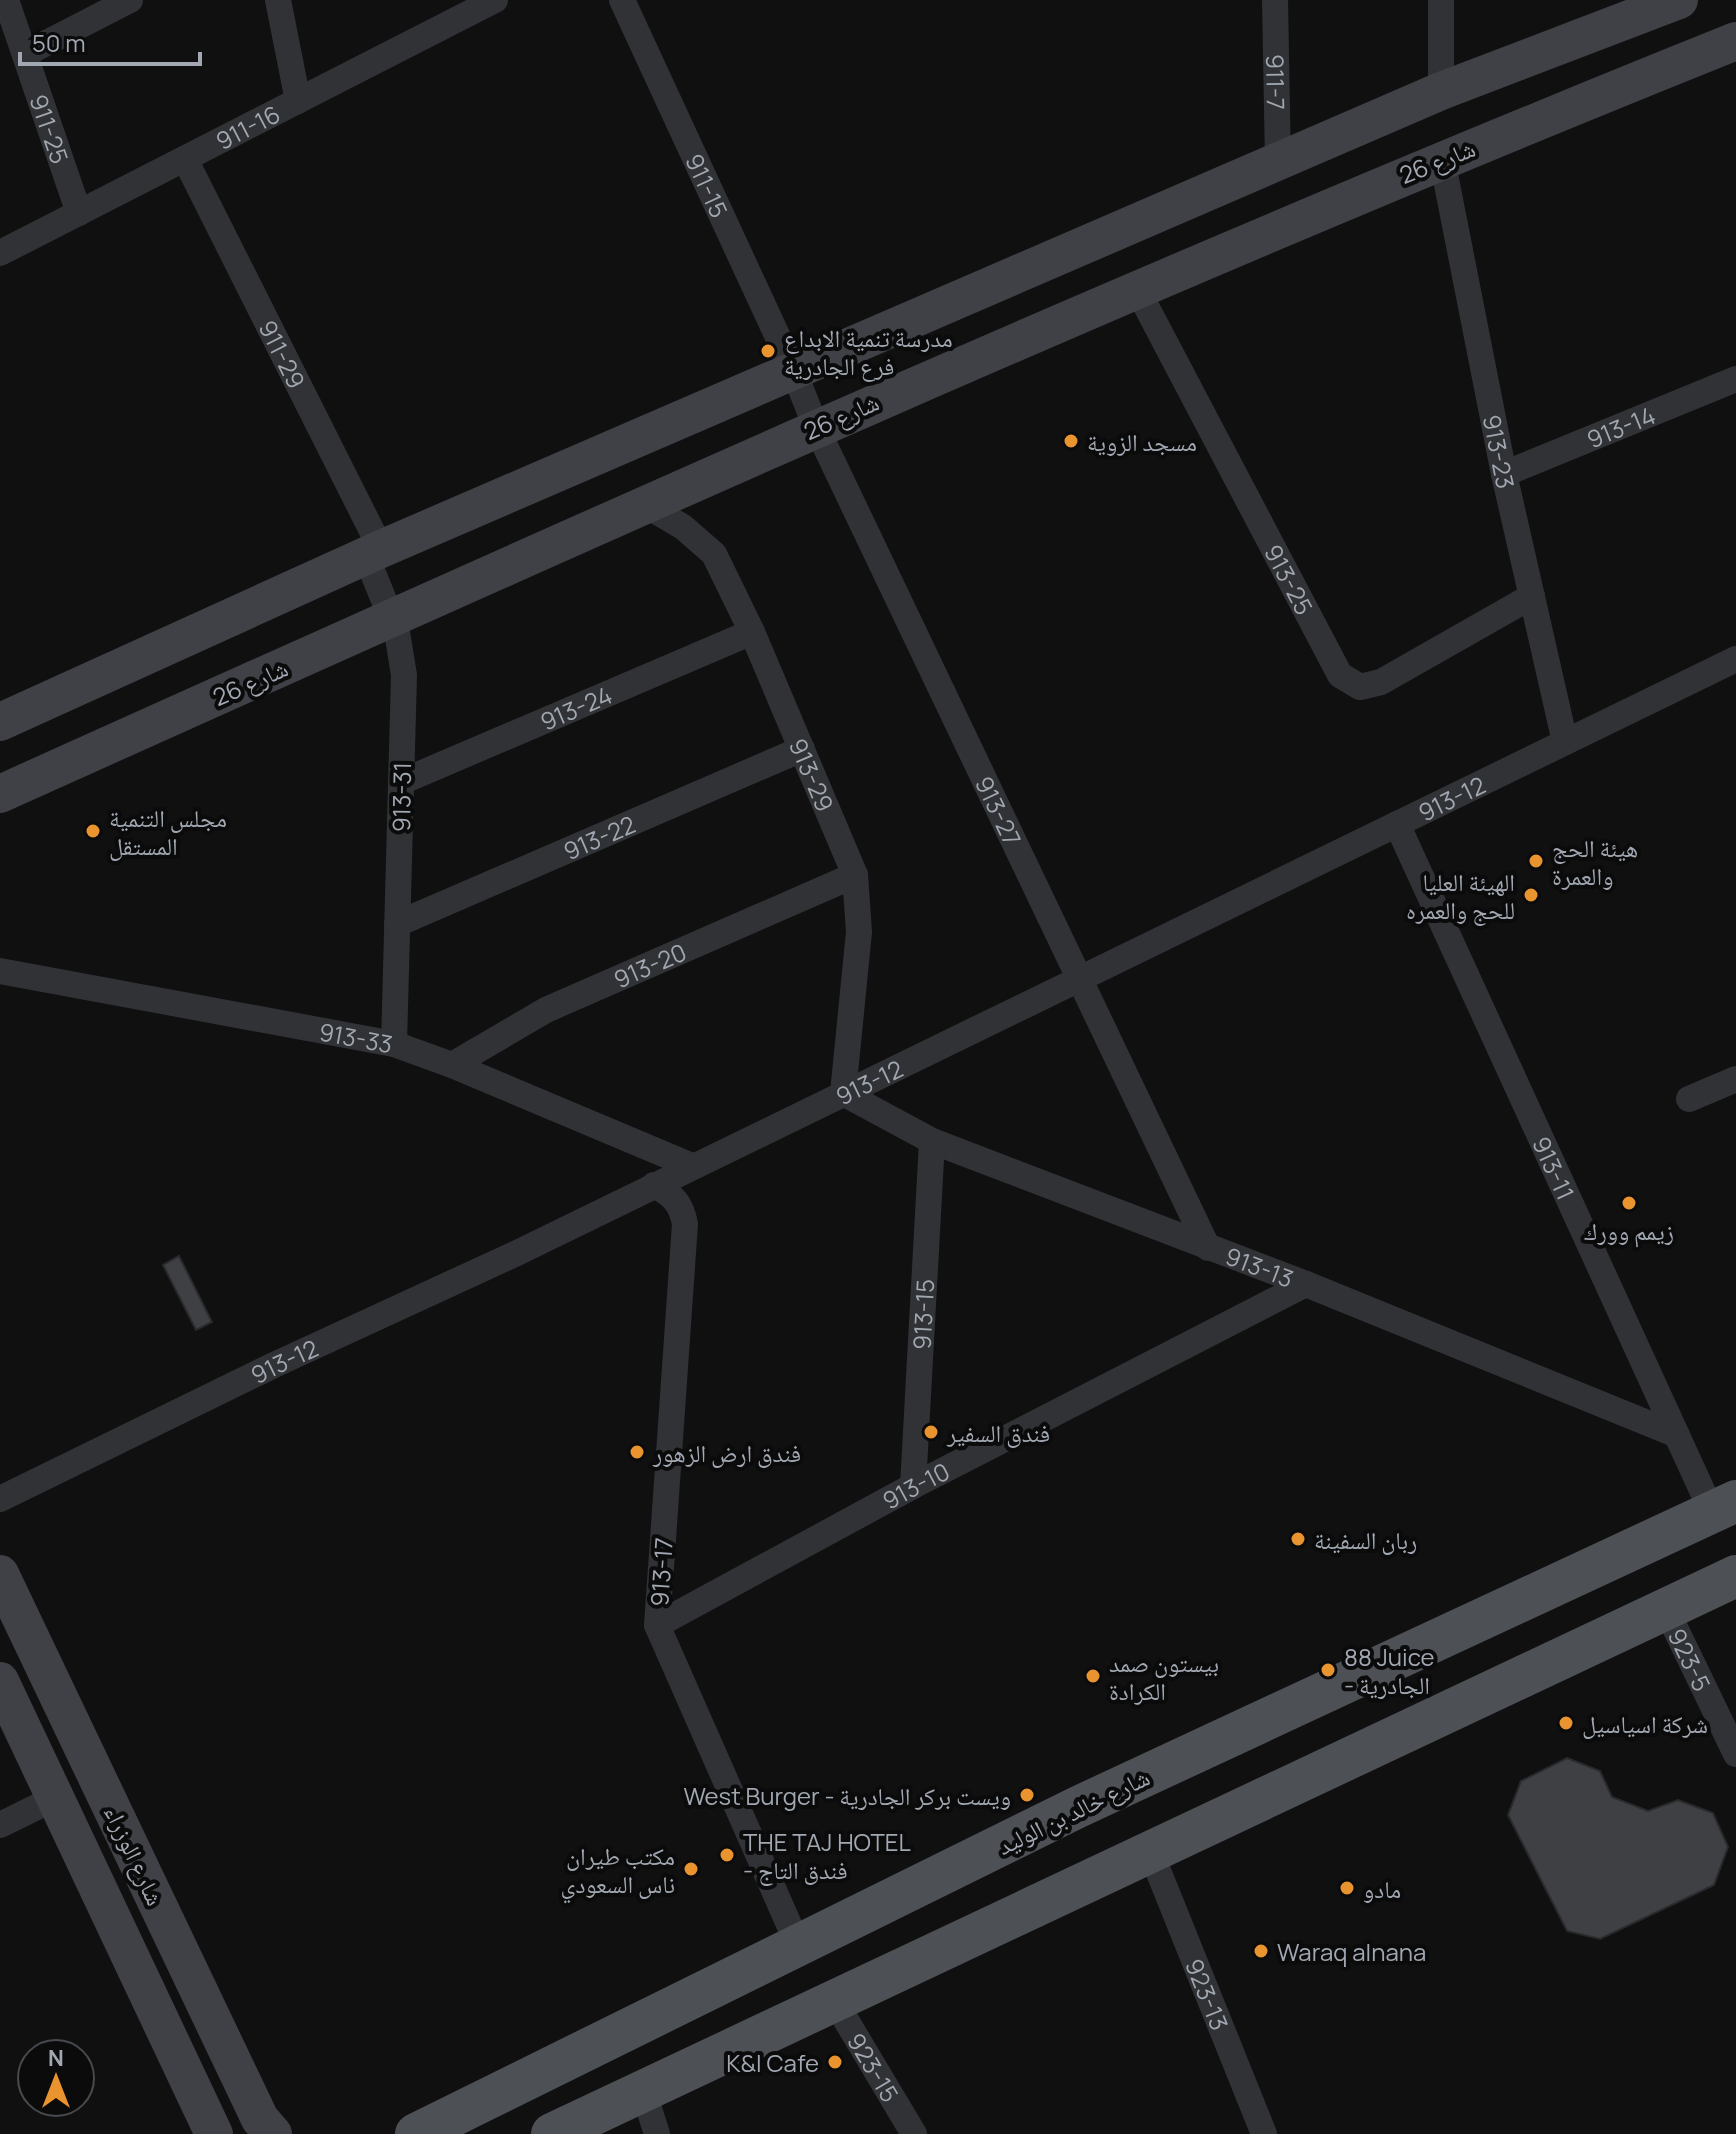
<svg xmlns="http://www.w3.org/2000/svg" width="1736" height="2134" font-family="Manrope,'Noto Naskh Arabic',sans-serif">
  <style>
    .building { fill: #3f4044; stroke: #2a2a2d; stroke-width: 2 }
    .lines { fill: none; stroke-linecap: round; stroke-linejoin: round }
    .street { stroke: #313236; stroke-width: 26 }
    .secondary { stroke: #3f4146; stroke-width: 38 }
    .primary { stroke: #4d5055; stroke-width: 42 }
    .poi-dot { fill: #e9942f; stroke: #0b0b0c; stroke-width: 3 }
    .labels { text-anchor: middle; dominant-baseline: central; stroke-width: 8; stroke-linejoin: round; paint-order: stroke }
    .street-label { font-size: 24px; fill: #a1a8b1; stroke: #0b0b0c }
    .poi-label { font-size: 24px; fill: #a1a8b1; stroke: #0b0b0c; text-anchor: start }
  </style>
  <rect width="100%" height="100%" fill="#101011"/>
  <path class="building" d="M 179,1256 L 212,1322 L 196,1330 L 163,1265 Z
    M 1567,1758 L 1600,1771 L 1612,1797 L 1648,1811 L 1678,1800 L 1713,1813 L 1728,1847 L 1714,1885 L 1600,1939 L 1567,1931 L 1508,1815 L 1521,1781 Z"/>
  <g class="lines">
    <g class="street">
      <path id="s1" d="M 6,0 L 79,213"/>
      <path d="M 278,0 L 298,101"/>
      <path id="s2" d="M 622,0 L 794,372 L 816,427 L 1208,1248"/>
      <path id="s3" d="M 1275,0 L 1278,163"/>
      <path d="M 1441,0 L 1441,91"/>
      <path d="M 25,54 L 130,0"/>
      <path id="s4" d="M 185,159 L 381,549"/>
      <path id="s5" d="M 1442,159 L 1504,474 L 1565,742"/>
      <path id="s6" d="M 0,253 L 495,0"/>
      <path id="s7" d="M 1136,287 L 1340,675 L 1360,687 L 1381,682 L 1532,596"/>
      <path id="s8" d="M 1504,474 L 1736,379"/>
      <path id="s9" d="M 644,504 L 683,527 L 714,554 L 752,632 L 855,875 L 859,932 L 843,1093 L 932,1141 L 1306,1284 L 1677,1435"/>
      <path d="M 366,556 L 397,632 L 404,675 L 394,1044"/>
      <path id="s10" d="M 401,782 L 752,632"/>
      <path id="s11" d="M 1397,824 L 1712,1512"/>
      <path id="s12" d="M 397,924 L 802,749"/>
      <path id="s13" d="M 0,971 L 394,1044 L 452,1065 L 692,1166"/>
      <path id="s14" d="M 452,1065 L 546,1010 L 855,875"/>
      <path d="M 1689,1099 L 1736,1079"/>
      <path d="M 654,1185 C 673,1195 681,1203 685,1224 L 657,1625 L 798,1945"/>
      <path id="s15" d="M 913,1486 L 932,1141"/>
      <path id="s16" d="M 0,1499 L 274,1365 L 517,1253 L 1736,659"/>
      <path id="s17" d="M 1666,1609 L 1736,1754"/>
      <path id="s18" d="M 657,1625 L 913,1486 L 1306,1284"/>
      <path d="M 0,1825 L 57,1797"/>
      <path id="s19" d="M 1151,1853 L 1264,2134"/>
      <path id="s20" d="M 834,2000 L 914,2134"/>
      <path d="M 643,2090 L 657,2134"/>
    </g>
    <path class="secondary" d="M 0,722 L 381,549 L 1441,91 L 1679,0
      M 0,794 C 575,535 1150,276 1736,41
      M 0,1574 L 260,2119 L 273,2134
      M 0,1681 L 214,2134"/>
    <path class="primary" d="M 416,2134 L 1078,1807 L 1736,1501
      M 552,2134 L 1736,1576"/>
  </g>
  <g class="poi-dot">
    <circle cx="768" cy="351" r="8"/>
    <circle cx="1071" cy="441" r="8"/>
    <circle cx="93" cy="831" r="8"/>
    <circle cx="1536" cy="861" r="8"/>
    <circle cx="1531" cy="895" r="8"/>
    <circle cx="1629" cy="1203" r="8"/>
    <circle cx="931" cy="1432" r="8"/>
    <circle cx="637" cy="1452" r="8"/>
    <circle cx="1298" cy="1539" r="8"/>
    <circle cx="1328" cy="1670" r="8"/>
    <circle cx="1093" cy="1676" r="8"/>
    <circle cx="1566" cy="1723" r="8"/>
    <circle cx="1027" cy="1795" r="8"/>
    <circle cx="727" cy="1855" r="8"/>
    <circle cx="691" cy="1869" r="8"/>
    <circle cx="1347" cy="1888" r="8"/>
    <circle cx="1261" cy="1951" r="8"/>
    <circle cx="835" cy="2062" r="8"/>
  </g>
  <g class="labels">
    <g class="street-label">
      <text stroke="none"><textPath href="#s3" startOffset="82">911-7</textPath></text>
      <text stroke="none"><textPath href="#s6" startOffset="278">911-16</textPath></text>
      <text stroke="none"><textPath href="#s1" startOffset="136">911-25</textPath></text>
      <text transform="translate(1437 161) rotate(-22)">شارع 26</text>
      <text stroke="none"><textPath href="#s2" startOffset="204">911-15</textPath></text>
      <text stroke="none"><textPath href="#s4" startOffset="218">911-29</textPath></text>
      <text transform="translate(841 416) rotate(-24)">شارع 26</text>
      <text stroke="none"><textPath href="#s8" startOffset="126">913-14</textPath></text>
      <text stroke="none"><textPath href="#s5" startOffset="298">913-23</textPath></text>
      <text stroke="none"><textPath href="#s7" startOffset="330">913-25</textPath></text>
      <text transform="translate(250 682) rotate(-24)">شارع 26</text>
      <text stroke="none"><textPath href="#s10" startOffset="190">913-24</textPath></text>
      <text stroke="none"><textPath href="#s9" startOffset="328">913-29</textPath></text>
      <text transform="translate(401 797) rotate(-89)">913-31</text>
      <text stroke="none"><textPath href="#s16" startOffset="1612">913-12</textPath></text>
      <text stroke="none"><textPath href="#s2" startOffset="894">913-27</textPath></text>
      <text stroke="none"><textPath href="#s12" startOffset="220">913-22</textPath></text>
      <text stroke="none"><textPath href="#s14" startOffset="222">913-20</textPath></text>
      <text stroke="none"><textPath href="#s13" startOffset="362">913-33</textPath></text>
      <text stroke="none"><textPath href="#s16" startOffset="964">913-12</textPath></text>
      <text stroke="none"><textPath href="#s11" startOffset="378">913-11</textPath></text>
      <text stroke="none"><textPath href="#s9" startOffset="1108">913-13</textPath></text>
      <text stroke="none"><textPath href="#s15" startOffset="172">913-15</textPath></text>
      <text stroke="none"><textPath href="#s16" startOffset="316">913-12</textPath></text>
      <text stroke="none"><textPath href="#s18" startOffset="294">913-10</textPath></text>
      <text transform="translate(661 1572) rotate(-86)">913-17</text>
      <text stroke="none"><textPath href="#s17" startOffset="56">923-5</textPath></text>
      <text transform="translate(1073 1811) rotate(-26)">شارع خالد بن الوليد</text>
      <text transform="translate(135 1855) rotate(65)">شارع الوزراء</text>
      <text stroke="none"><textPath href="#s19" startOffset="152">923-13</textPath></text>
      <text stroke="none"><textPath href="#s20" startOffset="78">923-15</textPath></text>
    </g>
    <g class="poi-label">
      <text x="784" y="337">مدرسة تنمية الابداع<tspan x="784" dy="28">فرع الجادرية</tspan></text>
      <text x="1087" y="441">مسجد الزوية</text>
      <text x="109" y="817">مجلس التنمية<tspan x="109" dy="28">المستقل</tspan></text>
      <text x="1552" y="847">هيئة الحج<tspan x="1552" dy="28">والعمرة</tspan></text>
      <text x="1515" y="881" text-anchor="end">الهيئة العليا<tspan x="1515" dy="28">للحج والعمره</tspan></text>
      <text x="1629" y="1230" text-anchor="middle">زيمم وورك</text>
      <text x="947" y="1432">فندق السفير</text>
      <text x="653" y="1452">فندق ارض الزهور</text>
      <text x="1314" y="1539">ربان السفينة</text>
      <text x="1344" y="1656">88 Juice<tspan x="1344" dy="28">- الجادرية</tspan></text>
      <text x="1109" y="1662">بيستون صمد<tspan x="1109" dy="28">الكرادة</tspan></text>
      <text x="1582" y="1723">شركة اسياسيل</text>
      <text x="1011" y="1795" text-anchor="end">West Burger - ويست بركر الجادرية</text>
      <text x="743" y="1841">THE TAJ HOTEL<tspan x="743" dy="28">- فندق التاج</tspan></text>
      <text x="675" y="1855" text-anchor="end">مكتب طيران<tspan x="675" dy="28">ناس السعودي</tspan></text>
      <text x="1363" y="1888">مادو</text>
      <text x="1277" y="1951">Waraq alnana</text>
      <text x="819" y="2062" text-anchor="end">K&amp;I Cafe</text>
    </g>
  </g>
  <g transform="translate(56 2078)"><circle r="38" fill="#0b0b0c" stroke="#474a4e" stroke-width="2"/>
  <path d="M0-6L14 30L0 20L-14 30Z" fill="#e9942f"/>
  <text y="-12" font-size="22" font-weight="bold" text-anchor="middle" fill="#a1a8b1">N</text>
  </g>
  <path d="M20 52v12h180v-12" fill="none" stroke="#a1a8b1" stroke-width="4"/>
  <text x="32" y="52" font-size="24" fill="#a1a8b1" stroke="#0b0b0c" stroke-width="6" paint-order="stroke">50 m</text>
</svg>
